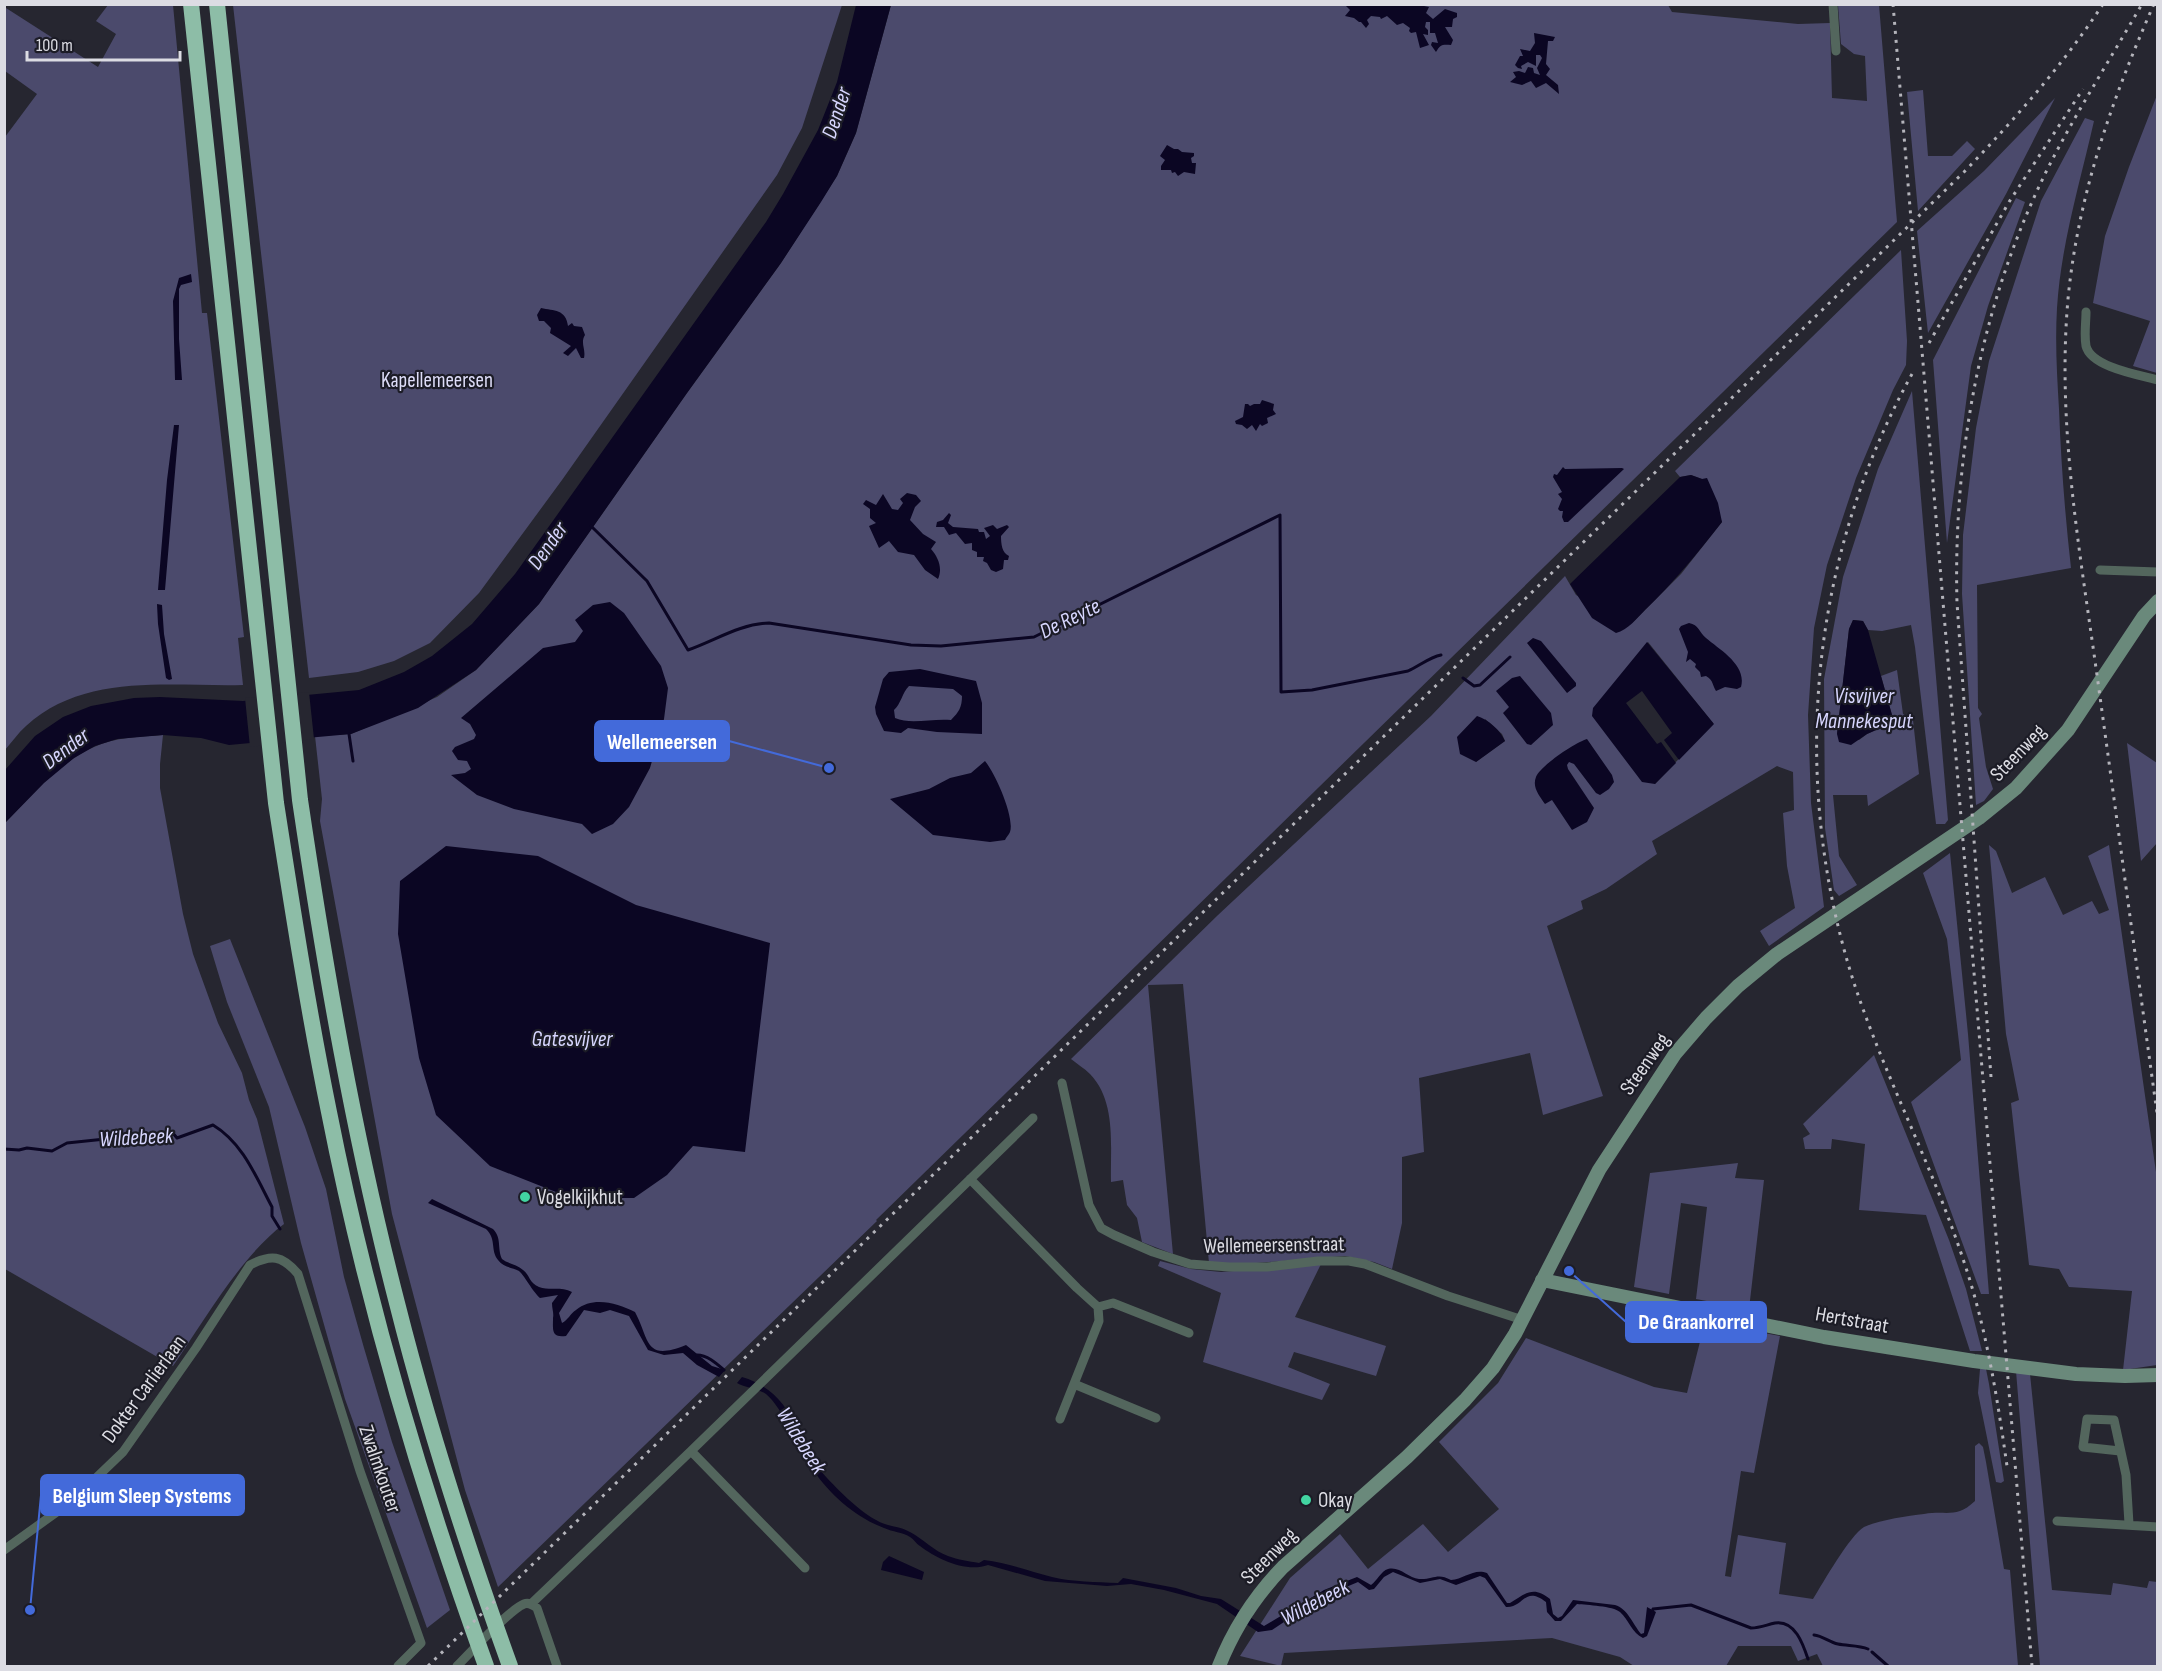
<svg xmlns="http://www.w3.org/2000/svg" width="2162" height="1671" font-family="'Sofia Sans Condensed',sans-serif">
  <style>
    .green { fill: #4b4a6c; fill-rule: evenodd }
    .water { fill: #0b0623; fill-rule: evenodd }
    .pier { fill: #262630 }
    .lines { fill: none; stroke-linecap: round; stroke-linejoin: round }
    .stream { stroke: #0b0623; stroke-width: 3 }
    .street { stroke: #53665d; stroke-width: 9 }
    .secondary { stroke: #6a897b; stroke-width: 14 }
    .highway { stroke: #8dbda7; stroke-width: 16 }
    .rail { stroke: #b4b4bb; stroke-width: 3; stroke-dasharray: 3 6; stroke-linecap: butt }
    .poi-dot { fill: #42d4a1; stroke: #1c1c26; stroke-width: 2 }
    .labels { text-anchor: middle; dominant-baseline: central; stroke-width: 4.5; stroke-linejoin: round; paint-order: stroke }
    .park-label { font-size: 21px; fill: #deddf8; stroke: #1c1c26 }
    .street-label { font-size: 21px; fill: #dcdce3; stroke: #1c1c26 }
    .poi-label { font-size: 21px; fill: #dcdce3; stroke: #1c1c26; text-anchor: start }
    .water-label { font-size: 22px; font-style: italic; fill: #d7d6fe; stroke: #1c1c26 }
    .leader { fill: none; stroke: #436ada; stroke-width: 2 }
    .callout-dot { fill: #436ada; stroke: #1c1c26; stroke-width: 2 }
    .callout { fill: #436ada; stroke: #436ada; stroke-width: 2 }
    .callout-label { font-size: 22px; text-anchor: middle; font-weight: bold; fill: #fff }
  </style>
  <rect width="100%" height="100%" fill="#262630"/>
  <path class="green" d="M 108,5 L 173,5 L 202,313 L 207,313 L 244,637 L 238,638 L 243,685 C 171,687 85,672 26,726 C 18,733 12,742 5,750 L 5,137 L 37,94 L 5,71 L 5,9 L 6,8 L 98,67 L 116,34 L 96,21 Z
    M 233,5 L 842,5 L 802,128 L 777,175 L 562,480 L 479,593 L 430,643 L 394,661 L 358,672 L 309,678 Z
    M 891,5 L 1668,5 L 1672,12 L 1798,24 L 1830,23 L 1832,98 L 1867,101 L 1865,56 L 1854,54 L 1841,44 L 1838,5 L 1879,5 L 1897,222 L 876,1220 L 877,1221 L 498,1587 L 465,1490 L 392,1214 L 320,821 L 322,799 L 315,736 L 351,734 L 437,697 L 476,670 L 539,604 L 687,393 L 781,263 L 837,176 L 856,133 Z
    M 1923,90 L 1928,156 L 1952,156 L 1967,141 L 1975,149 L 1918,211 L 1907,92 Z
    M 2157,95 L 2157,373 L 2133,366 L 2150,321 L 2093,303 L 2105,236 L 2129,167 Z
    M 2055,98 L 2006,194 L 1928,333 L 1917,231 L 1984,171 Z
    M 2085,118 L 2094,121 C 2080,183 2061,244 2057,308 C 2055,342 2057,376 2059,409 C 2061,462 2065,515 2071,568 L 1977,585 L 1978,708 L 1982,714 L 1979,718 L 1986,767 L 1993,789 L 1984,801 L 1976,805 L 1962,594 L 1963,535 L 1976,428 L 1989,361 L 2041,201 Z
    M 2016,198 L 2025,202 L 1988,306 L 1971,366 L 1947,543 L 1933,360 Z
    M 1901,250 L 1907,341 L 1906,365 L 1893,390 L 1856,478 L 1827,565 L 1814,628 L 1808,715 L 1811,803 L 1824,907 L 1769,946 L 1760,931 L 1795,908 L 1787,866 L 1783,813 L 1794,810 L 1793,772 L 1777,766 L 1652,841 L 1657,854 L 1606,889 L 1581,901 L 1583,909 L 1547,926 L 1603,1096 L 1543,1115 L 1530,1053 L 1419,1078 L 1424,1152 L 1402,1157 L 1402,1223 L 1392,1269 L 1374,1262 L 1345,1256 L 1244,1264 L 1209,1263 L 1183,984 L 1148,985 L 1173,1254 L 1142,1242 L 1137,1218 L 1127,1205 L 1123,1180 L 1111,1182 C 1110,1147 1117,1102 1090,1074 C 1084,1068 1077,1064 1071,1059 L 1218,915 L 1431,716 L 1565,576 L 1576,595 L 1632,623 L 1681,574 L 1722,522 L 1702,479 L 1691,475 L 1680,477 L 1675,471 ZM 1648,642 L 1713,723 L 1655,784 L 1594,708 ZM 1485,719 L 1502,734 L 1505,741 L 1476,762 Z
    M 1912,391 L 1948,820 L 1945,824 L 1936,824 L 1915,647 L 1911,625 L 1882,631 L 1868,630 L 1863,621 L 1853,620 L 1849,629 L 1837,734 L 1859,740 L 1867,734 L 1894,722 L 1881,676 L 1897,670 L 1903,714 L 1913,720 L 1919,774 L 1868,806 L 1867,795 L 1833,795 L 1839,856 L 1857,885 L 1839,896 L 1834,890 L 1825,828 L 1824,679 L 1843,577 L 1878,469 Z
    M 163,735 L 160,764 L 160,788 L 183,914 L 193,954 L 218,1023 L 242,1073 L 249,1100 L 257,1119 L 284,1224 C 241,1256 204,1321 173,1366 L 5,1269 L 5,823 C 31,796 58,763 94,747 C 115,737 140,737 163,735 Z
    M 2127,743 L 2157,763 L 2157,843 L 2141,861 Z
    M 1989,845 L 1996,851 L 2012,893 L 2045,877 L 2063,915 L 2092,901 L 2099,914 L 2109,910 L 2088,856 L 2109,845 L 2157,1179 L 2157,1365 L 2123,1370 L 2132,1291 L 2069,1287 L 2059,1269 L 2029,1265 L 2011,1103 L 2019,1100 L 2006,1034 Z
    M 1950,853 L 1968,1034 L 1989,1294 L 1981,1294 L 1911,1102 L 1961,1060 L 1947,939 L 1923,873 Z
    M 230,939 L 305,1127 L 326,1189 L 344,1277 L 364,1348 L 392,1442 L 450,1610 L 427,1628 L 345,1399 L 301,1243 L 269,1107 L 227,1002 L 210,946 Z
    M 1874,1055 L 1949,1240 L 1966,1289 L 1982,1351 L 1970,1351 L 1926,1215 L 1859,1210 L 1865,1144 L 1832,1139 L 1831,1149 L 1805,1149 L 1803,1138 L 1810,1134 L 1803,1124 Z
    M 1738,1163 L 1735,1178 L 1764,1180 L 1749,1309 L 1696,1299 L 1707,1207 L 1681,1203 L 1669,1294 L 1634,1287 L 1650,1173 Z
    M 1160,1261 L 1191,1269 L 1221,1272 L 1321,1264 L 1295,1317 L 1386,1346 L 1376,1376 L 1294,1352 L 1288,1367 L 1330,1384 L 1322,1400 L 1203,1362 L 1221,1293 L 1158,1266 Z
    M 1705,1322 L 1780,1336 L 1754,1473 L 1741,1471 L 1725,1576 L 1731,1577 L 1738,1535 L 1786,1543 L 1779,1594 L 1813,1599 C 1823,1583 1850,1535 1864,1527 C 1879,1520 1907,1516 1924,1514 C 1947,1510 1956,1519 1975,1501 L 1975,1446 L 1979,1443 L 1983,1447 L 1986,1462 L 2004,1569 L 2010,1570 L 2018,1666 L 1823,1666 L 1817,1654 L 1798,1661 L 1791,1646 L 1738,1646 L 1726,1666 L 1634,1666 L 1620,1657 L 1552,1638 L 1284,1653 L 1281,1666 L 1240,1656 L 1290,1578 L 1340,1534 L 1368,1569 L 1423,1524 L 1448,1552 L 1499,1509 L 1439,1442 L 1498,1383 L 1526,1338 L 1654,1387 L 1687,1393 Z
    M 1980,1369 L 1986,1369 L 1989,1384 L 2004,1481 L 2001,1483 L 1996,1482 L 1978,1393 Z
    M 2016,1371 L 2030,1374 L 2052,1590 L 2111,1595 L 2113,1583 L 2147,1588 L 2149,1581 L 2157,1582 L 2157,1578 L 2157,1666 L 2040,1666 Z"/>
  <path class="water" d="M 856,5 L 891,5 L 856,133 L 837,176 L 821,202 L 781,263 L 687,393 L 539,604 L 476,670 L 418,708 L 351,734 L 229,745 L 201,738 L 163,735 L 117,739 L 95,746 L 74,758 L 44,783 L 5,823 L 5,770 L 35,736 L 63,717 L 91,706 L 134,698 L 160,697 L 243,701 L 359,690 L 404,672 L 432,656 L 472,624 L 515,574 L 766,222 L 783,194 L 818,130 L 837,82 Z
    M 1419,5 L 1429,7 L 1426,13 L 1433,19 L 1445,9 L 1457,13 L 1457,17 L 1453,19 L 1452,27 L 1445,27 L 1453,40 L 1451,45 C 1442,44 1440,45 1436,52 L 1431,45 L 1432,42 L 1438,43 L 1435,33 L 1430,33 L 1430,22 L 1426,22 L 1425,27 L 1428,30 L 1428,35 L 1423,34 L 1429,45 L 1420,48 L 1416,32 L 1411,33 L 1409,31 L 1410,28 L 1403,23 L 1397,25 L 1387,16 L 1381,19 L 1380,17 L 1371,16 L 1367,20 L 1369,24 L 1366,28 L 1361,22 L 1359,22 L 1354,18 L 1345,16 L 1350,10 L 1346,6 L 1349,5 Z
    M 1534,33 L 1555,37 L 1553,41 L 1548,41 L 1546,64 L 1550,69 L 1546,75 L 1558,85 L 1559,94 L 1546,83 L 1536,88 L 1531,81 L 1522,85 L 1510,82 L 1516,77 L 1513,72 L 1519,71 L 1525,73 L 1528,67 L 1533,68 L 1534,73 L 1540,75 L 1537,68 L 1542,58 L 1540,55 L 1536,55 L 1536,66 L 1528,62 L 1521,66 L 1522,69 L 1518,68 L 1515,65 L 1520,56 L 1523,56 L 1520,49 L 1530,51 L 1535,43 Z
    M 1167,145 L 1174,149 L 1178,149 L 1182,152 L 1194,153 L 1194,156 L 1191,158 L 1192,163 L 1196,163 L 1195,174 L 1184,172 L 1178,176 L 1175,172 L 1172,173 L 1171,170 L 1161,170 L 1161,166 L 1165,160 L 1160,156 Z
    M 191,274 L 192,282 L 181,285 L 179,289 L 179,339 L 182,380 L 175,380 L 173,301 L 179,278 Z
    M 541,308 C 554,311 566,309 568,326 L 572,323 L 574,326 L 582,327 L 585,335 C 580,343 586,349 584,358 L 581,358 L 576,348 L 568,356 L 563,353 L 571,346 L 550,333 L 551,328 L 544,321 L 539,321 L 537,315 Z
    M 1262,400 L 1274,404 L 1273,410 L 1276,414 L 1267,418 L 1268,423 L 1262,426 L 1260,424 L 1256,431 L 1252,425 L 1247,429 L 1242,425 L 1236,424 L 1235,421 L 1243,417 L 1245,404 L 1248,404 L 1250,406 L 1254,404 L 1260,404 Z
    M 174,425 L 179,425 L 165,590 L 158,590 L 167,480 Z
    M 1563,467 L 1565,469 L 1622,468 L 1624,469 L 1568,522 L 1564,522 L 1562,517 L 1563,511 L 1560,511 L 1558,509 L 1562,499 L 1558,494 L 1562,492 L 1553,477 L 1554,474 L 1557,475 Z
    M 1691,475 L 1702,479 L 1707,478 L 1718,503 L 1722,522 C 1697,554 1674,582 1645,610 C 1637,618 1628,630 1616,633 L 1592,618 L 1570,584 L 1680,477 Z
    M 907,493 L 916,495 L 921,501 L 915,507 L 910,520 L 923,534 L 936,542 L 931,549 C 938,557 943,568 938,579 L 925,570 L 914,555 L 898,552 L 889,541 L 879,548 L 869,526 L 876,523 L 870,518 L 870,509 L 863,504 L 866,500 L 876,505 L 883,494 L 892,509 L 898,510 L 903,503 L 900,499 Z
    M 949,513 L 951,515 L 948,523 L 953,527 L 978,529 L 979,532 L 984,532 L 986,539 L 990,536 L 984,528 L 993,525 L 997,529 L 1007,525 L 1009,527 L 1001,536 C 1001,544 1002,553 1009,556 L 1008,560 L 1004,560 L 1003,569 L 996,572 L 991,570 L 987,563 L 983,561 L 984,557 L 977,557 L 977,552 L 972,550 L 972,543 L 965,544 L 956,533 L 949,535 L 944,527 L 936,527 L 937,522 L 943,520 Z
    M 610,602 L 624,613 L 661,666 L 668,688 L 664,719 L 650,768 L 629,807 L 613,824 L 592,834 L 582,824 L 514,809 L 477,795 L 451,775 L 465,773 L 471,769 L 467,761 L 458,760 L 452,751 L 455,747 L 474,739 L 476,735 L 470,724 L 461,718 L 543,648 L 575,642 L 583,631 L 575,620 L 593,605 Z
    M 157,604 L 162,605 L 164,634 L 172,679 L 169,680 L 166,678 L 158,624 Z
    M 1853,620 L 1863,621 L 1868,630 L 1894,722 L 1867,734 L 1851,745 L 1839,742 L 1837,734 L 1849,629 Z
    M 1689,623 C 1699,625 1699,632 1706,638 C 1720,650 1747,665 1741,687 L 1737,689 L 1725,687 L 1716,691 C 1712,685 1714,681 1706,676 L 1701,677 L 1700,672 L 1695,667 L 1696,664 L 1690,659 L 1686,662 L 1688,652 L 1679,629 L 1681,626 Z
    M 1533,638 L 1541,641 L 1576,683 L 1576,686 L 1567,693 L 1527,643 Z
    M 1647,642 L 1714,724 L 1679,760 L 1664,740 L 1672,733 L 1642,691 L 1626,703 L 1657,744 L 1661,742 L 1676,763 L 1655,784 L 1642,782 L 1592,716 L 1593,708 Z
    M 920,669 L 976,681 L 982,703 L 982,734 L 937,732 L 908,728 L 901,733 L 884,731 L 876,714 L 875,707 L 883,679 L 889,672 ZM 909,686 L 953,689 L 962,696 C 962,707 959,712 951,720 C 933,718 911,725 895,718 L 894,710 C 901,704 902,693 909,686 Z
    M 1520,676 L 1551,713 L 1553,725 L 1531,745 L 1527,744 L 1503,713 L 1509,707 L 1496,691 L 1512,678 Z
    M 1477,716 C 1489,720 1500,730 1505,741 L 1476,762 L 1460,754 L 1457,737 Z
    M 1587,739 L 1612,775 L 1614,782 L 1609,789 L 1600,795 L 1596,793 L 1574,764 L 1569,762 L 1567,765 L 1568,769 L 1594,808 L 1587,822 L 1572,830 L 1552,800 L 1545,804 C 1539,795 1532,787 1536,777 C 1540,766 1576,742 1587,739 Z
    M 985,761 C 995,773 1015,817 1010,832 C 1009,835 1006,837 1005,840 L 990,842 L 933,835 L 890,799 L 929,789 L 950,778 L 971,773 Z
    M 446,846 L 538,856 L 636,905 L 770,943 L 745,1152 L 693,1146 L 667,1175 L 634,1198 L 571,1198 L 490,1166 L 436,1115 L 419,1058 L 398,934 L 400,881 Z
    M 432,1199 L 493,1229 C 502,1238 497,1248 502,1259 C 508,1264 517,1264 523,1270 C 530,1275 529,1283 539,1287 C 550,1291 561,1286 572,1292 L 559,1313 L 562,1323 C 568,1320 570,1314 576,1310 C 593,1296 617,1303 635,1312 C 650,1340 644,1362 686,1345 L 712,1366 L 725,1370 L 719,1377 L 697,1365 L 683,1353 L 664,1355 L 648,1350 L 629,1316 L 610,1310 L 600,1313 L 584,1310 L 566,1336 C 551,1338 553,1330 553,1318 C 554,1313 552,1309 552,1303 L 558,1295 L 540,1298 C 533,1292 524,1275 519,1271 C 512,1267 504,1268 498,1260 C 490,1250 497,1240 486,1229 L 428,1203 Z
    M 742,1377 C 798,1394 793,1441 827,1478 C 841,1493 868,1520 888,1525 C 896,1527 903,1528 910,1532 C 923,1539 934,1551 948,1556 C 958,1560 969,1561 979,1563 L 984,1560 C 1008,1563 1029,1571 1052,1577 C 1073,1582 1096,1582 1118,1583 L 1123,1578 L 1176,1588 L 1201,1596 L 1221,1599 L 1264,1626 L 1324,1590 L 1357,1577 L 1371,1585 C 1377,1581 1381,1571 1388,1569 C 1400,1566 1408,1578 1419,1579 C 1433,1580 1437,1572 1451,1580 C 1464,1579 1474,1568 1487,1573 L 1507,1603 L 1510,1603 C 1525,1594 1533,1585 1550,1599 L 1553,1614 L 1558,1618 L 1562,1616 L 1573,1600 L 1615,1605 C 1627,1608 1633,1624 1641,1634 L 1644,1633 L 1647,1607 L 1656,1612 L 1647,1636 L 1643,1638 C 1632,1633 1629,1620 1620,1612 C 1613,1606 1587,1605 1577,1604 L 1561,1621 L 1555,1621 L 1547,1612 L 1546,1602 C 1524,1585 1524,1608 1506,1607 L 1485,1578 L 1480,1576 L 1456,1585 L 1440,1579 L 1420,1583 L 1393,1572 L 1384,1577 L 1374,1589 L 1369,1590 L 1358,1582 L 1320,1598 L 1272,1630 L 1258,1632 L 1217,1604 L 1164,1590 L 1131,1584 L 1107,1586 L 1045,1581 L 988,1565 C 966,1573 937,1559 920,1546 C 916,1544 914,1539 910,1537 C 902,1532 893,1532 884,1528 C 857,1518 830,1495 814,1471 C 801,1452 783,1408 766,1394 C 757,1388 745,1388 737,1383 Z
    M 889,1556 L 924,1572 L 922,1580 L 881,1570 L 883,1562 Z"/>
  <path class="pier" d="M 309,692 L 314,739 L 250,747 L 245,698 Z"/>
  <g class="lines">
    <path class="stream" d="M 591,526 L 647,581 L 688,650 C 716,640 740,624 769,623 L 911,645 L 941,646 L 1034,637 L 1280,515 L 1281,692 L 1312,690 L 1408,671 C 1419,666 1430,657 1441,655
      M 1463,678 L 1474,686 L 1480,685 L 1510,657
      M 349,734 L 353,761
      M 4,1149 L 19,1150 L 27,1148 L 52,1151 L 67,1143 L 172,1132 L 177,1138 L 213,1125 C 243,1143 256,1177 272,1207 L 272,1216 L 280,1229
      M 697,1355 C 707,1355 716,1363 724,1370
      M 1652,1614 L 1653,1609 L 1691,1605 L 1751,1628 C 1760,1628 1766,1625 1775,1623 C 1795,1620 1803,1644 1808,1659
      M 1814,1635 C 1823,1636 1829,1642 1838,1644 C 1848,1646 1859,1645 1868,1649
      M 1872,1652 L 1888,1666"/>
    <path class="street" d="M 1833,4 L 1836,51
      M 2086,312 C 2086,322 2084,335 2086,346 C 2091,367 2139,375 2158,380
      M 2100,570 L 2158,572
      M 1062,1083 L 1089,1205 L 1101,1228 L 1114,1235 L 1153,1252 L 1190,1264 L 1229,1267 L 1267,1267 L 1318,1261 L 1349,1261 L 1365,1264 L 1448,1296 L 1523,1320
      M 970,1179 L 1077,1288 L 1098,1307 L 1099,1321 L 1060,1419
      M 1098,1307 L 1113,1303 L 1189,1333
      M 1074,1384 L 1156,1418
      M 691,1451 L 1033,1118
      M 2120,1451 L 2083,1447 L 2087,1419 L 2114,1420 L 2126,1475 L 2129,1524
      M 2057,1521 L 2158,1527
      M 4,1550 L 72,1501 L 123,1452 L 196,1348 L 250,1265 C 271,1254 282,1255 298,1274 L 360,1471 L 421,1643 L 398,1666
      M 531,1604 L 691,1451 L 805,1568
      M 457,1666 C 470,1653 509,1610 524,1604 C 529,1602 533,1605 537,1608 L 557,1666"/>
    <path class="secondary" d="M 1542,1280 L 1824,1337 L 1974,1361 L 2076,1374 L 2125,1376 L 2158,1375
      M 1219,1666 C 1234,1628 1254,1597 1283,1567 L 1407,1457 L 1465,1400 L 1493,1368 L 1515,1334 L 1599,1170 L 1675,1054 L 1706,1018 L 1738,986 L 1777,954 L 1979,818 L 2016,788 L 2068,730 L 2144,616 L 2158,601"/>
    <path class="highway" d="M 191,4 L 276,803 C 292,906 308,1009 329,1112 C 366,1300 421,1486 486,1666
      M 217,4 L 300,800 C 325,969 354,1137 397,1303 C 428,1426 467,1547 510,1666"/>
    <path class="rail" d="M 1893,4 L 2032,1666
      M 2154,4 C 2112,99 2078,195 2068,299 C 2057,423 2079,546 2096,668 C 2117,819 2137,970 2158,1120
      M 1929,343 L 2009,202 L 2083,89
      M 1912,374 C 1809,560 1789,781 1854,983 C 1885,1077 1932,1165 1963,1259 C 1986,1326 1997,1396 2007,1466
      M 1991,1077 L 1957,603 C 1953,454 1981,301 2049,166 C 2077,111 2111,58 2142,4
      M 428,1666 L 1964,172 C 2015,119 2063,65 2103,4"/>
  </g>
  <g class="poi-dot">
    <circle cx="525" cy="1197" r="6"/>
    <circle cx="1306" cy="1500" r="6"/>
  </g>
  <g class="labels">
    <g class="park-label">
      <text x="437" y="380">Kapellemeersen</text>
    </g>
    <g class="street-label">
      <text transform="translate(2018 753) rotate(-46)">Steenweg</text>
      <text transform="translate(1645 1064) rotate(-55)">Steenweg</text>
      <text transform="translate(1274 1245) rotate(-1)">Wellemeersenstraat</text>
      <text transform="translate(1852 1320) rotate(10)">Hertstraat</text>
      <text transform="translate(144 1389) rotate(-54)">Dokter Carlierlaan</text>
      <text transform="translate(380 1469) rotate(71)">Zwalmkouter</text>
      <text transform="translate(1269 1556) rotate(-45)">Steenweg</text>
    </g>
    <g class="poi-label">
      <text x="537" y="1197">Vogelkijkhut</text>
      <text x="1318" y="1500">Okay</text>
    </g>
    <g class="water-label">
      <text transform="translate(837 113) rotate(-72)">Dender</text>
      <text transform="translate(548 546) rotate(-55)">Dender</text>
      <text transform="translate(1070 619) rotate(-26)">De Reyte</text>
      <text x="1864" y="696">Visvijver<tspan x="1864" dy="25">Mannekesput</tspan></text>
      <text transform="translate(66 749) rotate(-37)">Dender</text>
      <text x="572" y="1039">Gatesvijver</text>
      <text transform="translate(136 1138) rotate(-3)">Wildebeek</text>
      <text transform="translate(801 1441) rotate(58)">Wildebeek</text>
      <text transform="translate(1315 1603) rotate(-28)">Wildebeek</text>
    </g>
  </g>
  <path class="leader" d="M829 768L729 741M1569 1271L1626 1322M30 1610L41 1495"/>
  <g class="callout-dot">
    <circle cx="829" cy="768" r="6"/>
    <circle cx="1569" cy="1271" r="6"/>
    <circle cx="30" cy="1610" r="6"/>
  </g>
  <g class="callout">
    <rect x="595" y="721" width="134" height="40" rx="6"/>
    <rect x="1626" y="1302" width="140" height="40" rx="6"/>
    <rect x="41" y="1475" width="203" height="40" rx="6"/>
  </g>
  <g class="callout-label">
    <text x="662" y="749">Wellemeersen</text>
    <text x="1696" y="1329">De Graankorrel</text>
    <text x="142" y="1503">Belgium Sleep Systems</text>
  </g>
  <rect width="2162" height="1671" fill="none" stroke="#dcdce3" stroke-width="12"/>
  <path d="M27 51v9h153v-9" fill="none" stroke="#dcdce3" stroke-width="3"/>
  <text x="36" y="51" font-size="18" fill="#dcdce3" stroke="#1c1c26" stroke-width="4.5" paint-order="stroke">100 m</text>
</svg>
